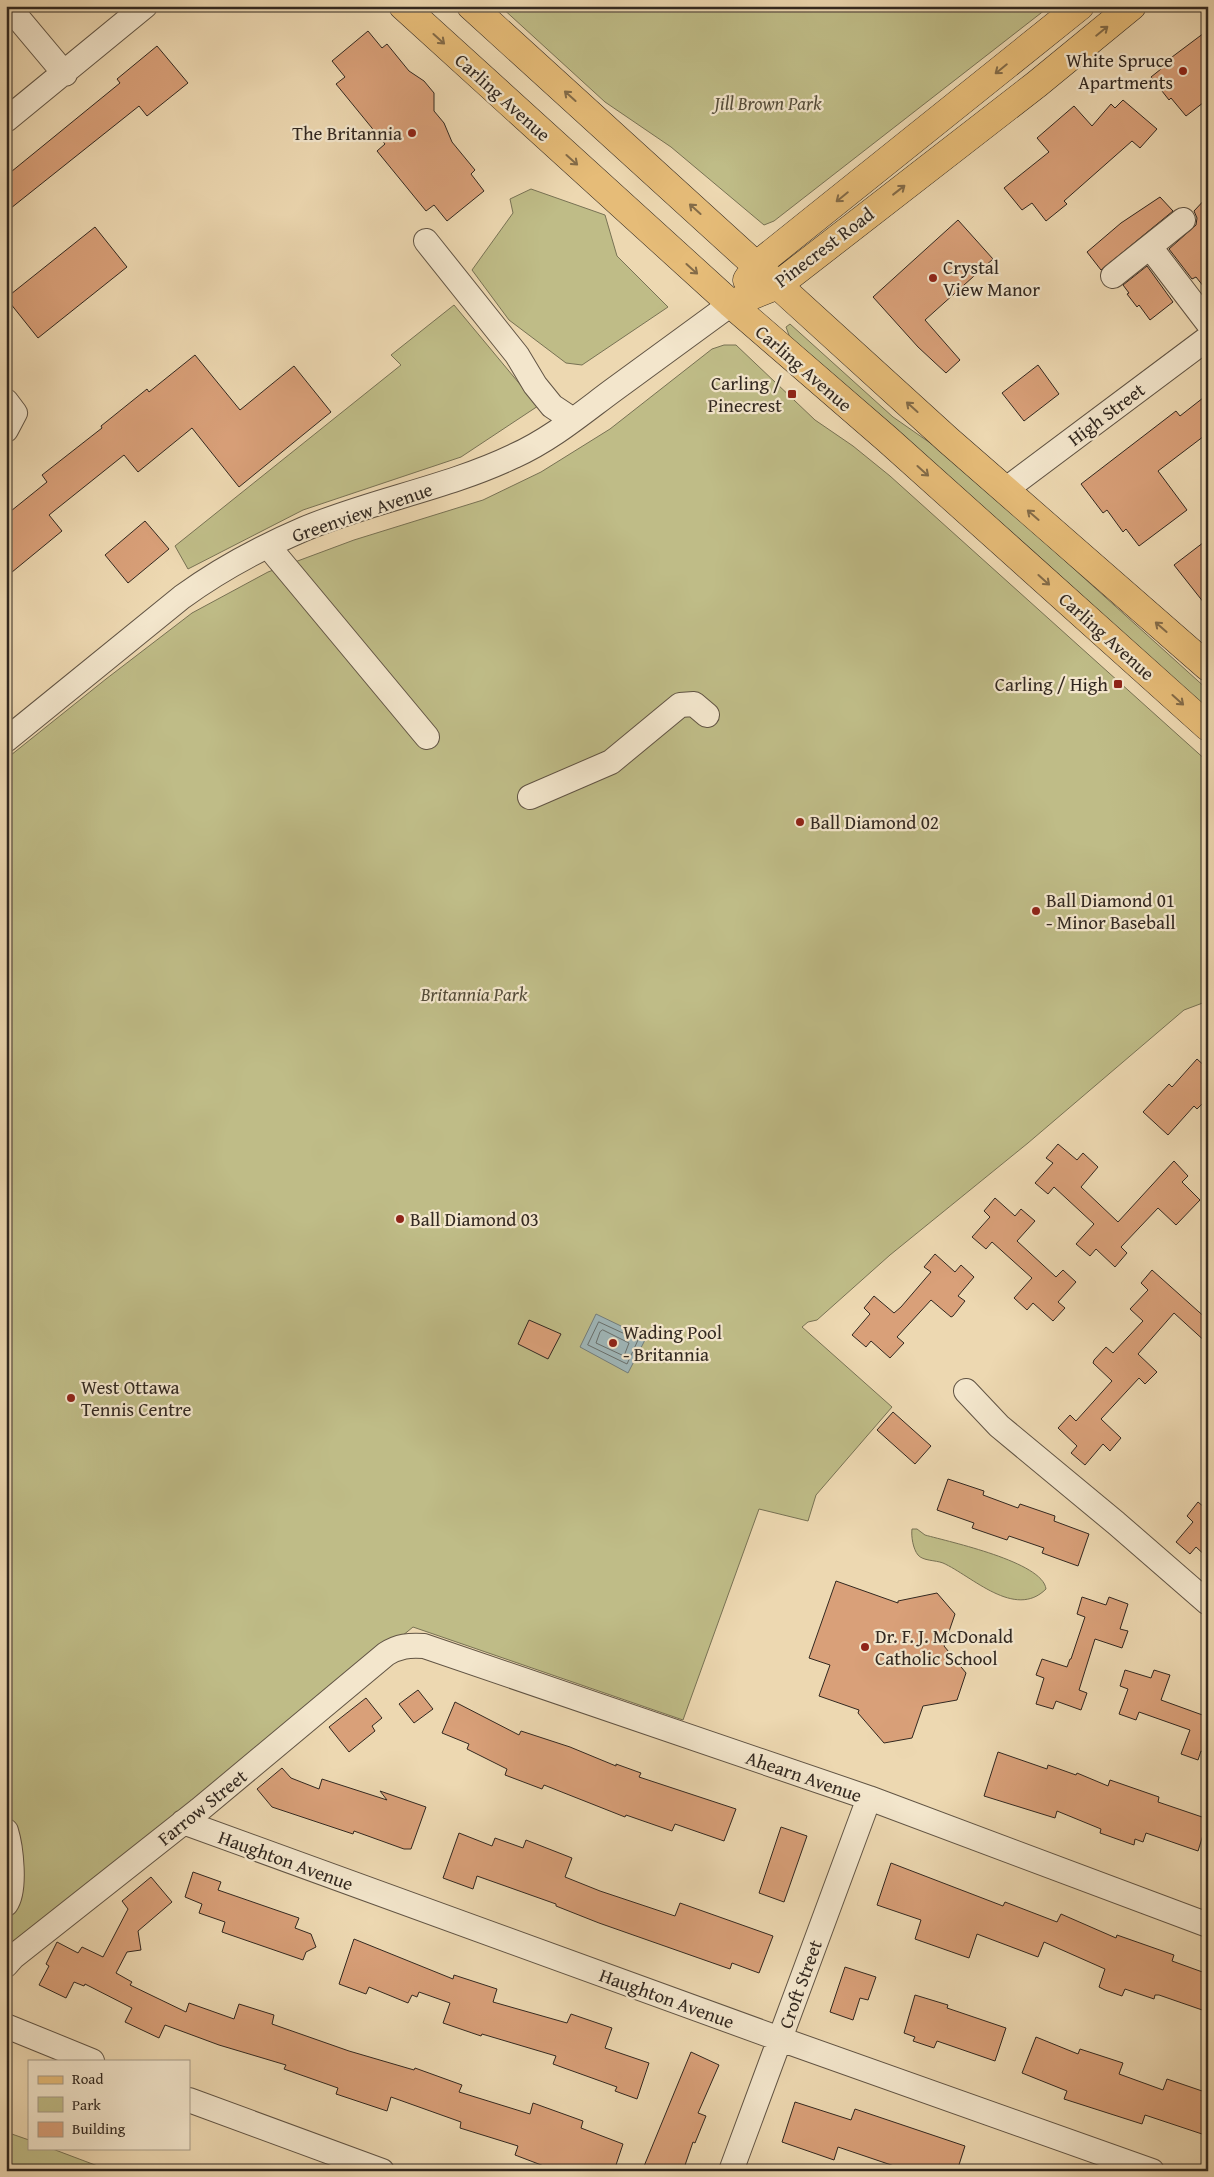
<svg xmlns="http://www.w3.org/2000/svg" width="1214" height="2177" font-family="'Gentium Book Plus',serif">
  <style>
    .green { fill: #bfbc87; stroke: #787254 }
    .water { fill: #9fb6b8; stroke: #737d7b }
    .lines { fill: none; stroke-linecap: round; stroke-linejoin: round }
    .shore { stroke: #686f6c; stroke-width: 1 }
    .building { fill: #d9a079; stroke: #322820 }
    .minor-casing { stroke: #615444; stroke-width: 26 }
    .major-casing { stroke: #322820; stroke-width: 29 }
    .minor { stroke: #f3e6cc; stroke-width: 24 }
    .major { stroke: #e6bc78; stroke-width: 28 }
    .oneway { stroke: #836b48 }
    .poi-dot { fill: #8f2418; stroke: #f3e6cc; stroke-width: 2 }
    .labels { text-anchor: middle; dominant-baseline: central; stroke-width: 4.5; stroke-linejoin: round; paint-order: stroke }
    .poi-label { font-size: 19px; fill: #322820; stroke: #f3e6cc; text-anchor: start }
    .street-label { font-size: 19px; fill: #322820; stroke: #f3e6cc }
    .park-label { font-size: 19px; font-style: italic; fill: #554d3a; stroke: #f3e6cc }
  </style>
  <rect width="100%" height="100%" fill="#edd8b1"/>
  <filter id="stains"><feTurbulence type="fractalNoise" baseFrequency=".004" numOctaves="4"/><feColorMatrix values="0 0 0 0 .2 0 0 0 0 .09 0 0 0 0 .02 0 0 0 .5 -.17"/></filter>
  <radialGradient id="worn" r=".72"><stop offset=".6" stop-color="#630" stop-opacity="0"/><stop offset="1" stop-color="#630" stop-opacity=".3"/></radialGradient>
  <path class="green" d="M 500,6 L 1050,6 L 774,221 L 764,225 L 671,147 L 605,102 Z
    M 531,189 L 605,215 L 617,256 L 668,307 L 582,365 L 566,363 L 509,320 L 472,270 L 513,213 L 510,199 Z
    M 454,305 L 538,406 L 461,457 L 303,510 L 188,569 L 175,546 L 401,365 L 391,355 Z
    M 790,324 L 893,417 L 949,456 L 1208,690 L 1208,710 L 1031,549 L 790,338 L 786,327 Z
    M 724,345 L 736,345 L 815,420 L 853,446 L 890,476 L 1208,762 L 1208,1001 L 1184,1010 L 1028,1143 L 890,1255 L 817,1320 L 808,1322 L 802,1327 L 892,1407 L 816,1495 L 808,1521 L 759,1509 L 683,1720 L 413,1627 L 6,1960 L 6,759 L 106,679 L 192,613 L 268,572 L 354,540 L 483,500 L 541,472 L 610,429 L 712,349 Z
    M 912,1529 L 917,1529 L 925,1535 C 950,1542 1043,1562 1046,1589 C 1015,1620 972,1576 943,1563 C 935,1560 923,1561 918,1555 C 913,1549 911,1536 912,1529 Z
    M 6,2132 L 29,2140 L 29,2148 L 50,2148 L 111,2171 L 6,2171 Z"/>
  <path class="water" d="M 596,1314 L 646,1338 L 628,1373 L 580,1347 Z"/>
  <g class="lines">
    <path class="shore" d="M 599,1322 L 638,1340 L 627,1364 L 588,1345 Z
      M 603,1330 L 629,1343 L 624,1356 L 596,1343 L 600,1332 Z"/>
  </g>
  <path class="building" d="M 1208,30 L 1208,99 L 1186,116 L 1171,98 L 1169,100 L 1151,77 L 1166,65 L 1164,63 Z
    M 368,31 L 382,48 L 387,44 L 409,71 L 424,81 L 434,93 L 434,111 L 444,123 L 452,142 L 475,170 L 471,174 L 484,191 L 447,221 L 434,205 L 426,211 L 377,151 L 385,144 L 336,84 L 345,77 L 332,61 Z
    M 157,46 L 188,83 L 147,116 L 139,106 L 6,212 L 6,176 L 120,83 L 117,79 Z
    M 1123,100 L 1157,129 L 1140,148 L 1132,141 L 1064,201 L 1067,204 L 1046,221 L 1032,203 L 1022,210 L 1004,188 L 1049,152 L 1037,138 L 1074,106 L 1092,126 L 1111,104 L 1115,108 Z
    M 1208,196 L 1208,292 L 1196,277 L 1192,279 L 1169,249 L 1196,225 L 1197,218 L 1194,211 Z
    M 1160,197 L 1173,211 L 1101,270 L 1087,252 L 1121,223 Z
    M 958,220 L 993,259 L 925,320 L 960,360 L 946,373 L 918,347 L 873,297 Z
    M 95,227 L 127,267 L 38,338 L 6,298 Z
    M 1147,266 L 1173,302 L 1150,320 L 1139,305 L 1137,307 L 1127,294 L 1129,293 L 1123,285 Z
    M 195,355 L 240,410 L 294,366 L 331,412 L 239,487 L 192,428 L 138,472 L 124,455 L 49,515 L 62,531 L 6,577 L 6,515 L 47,482 L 42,475 L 102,428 L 101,426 L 147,389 L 149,392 Z
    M 1038,365 L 1059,394 L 1024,421 L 1002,393 Z
    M 1208,394 L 1208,433 L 1158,471 L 1187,510 L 1139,546 L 1126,529 L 1123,532 L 1107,510 L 1103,513 L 1081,484 L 1176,411 L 1180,416 Z
    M 145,521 L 169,549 L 128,583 L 105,555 Z
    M 1208,539 L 1208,608 L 1174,565 Z
    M 1197,1059 L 1208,1069 L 1208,1098 L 1197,1109 L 1194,1106 L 1168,1135 L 1143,1112 L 1169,1084 L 1172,1087 Z
    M 1058,1144 L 1077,1160 L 1083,1153 L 1098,1167 L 1081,1187 L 1118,1222 L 1174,1161 L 1188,1176 L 1182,1182 L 1200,1200 L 1176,1225 L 1158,1208 L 1121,1247 L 1127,1253 L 1115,1267 L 1096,1249 L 1090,1256 L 1076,1244 L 1094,1224 L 1054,1187 L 1048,1194 L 1035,1183 L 1053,1163 L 1046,1158 Z
    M 995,1198 L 1015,1216 L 1021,1209 L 1035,1221 L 1017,1241 L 1056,1277 L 1063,1270 L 1076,1282 L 1058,1302 L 1065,1308 L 1053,1321 L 1033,1303 L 1027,1310 L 1014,1298 L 1032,1278 L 992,1242 L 986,1249 L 972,1237 L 990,1217 L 984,1211 Z
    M 935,1254 L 955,1272 L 961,1265 L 974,1277 L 958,1296 L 965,1301 L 953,1316 L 951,1317 L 931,1300 L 897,1337 L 904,1343 L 890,1358 L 871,1341 L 866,1347 L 852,1335 L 870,1314 L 864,1308 L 874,1296 L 894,1313 L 901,1307 L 931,1272 L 924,1267 Z
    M 1152,1270 L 1208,1320 L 1208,1344 L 1174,1313 L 1138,1354 L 1157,1372 L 1145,1384 L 1139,1378 L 1101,1419 L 1121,1438 L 1110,1451 L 1103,1444 L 1085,1465 L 1071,1453 L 1077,1446 L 1058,1428 L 1070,1415 L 1076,1421 L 1112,1381 L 1093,1363 L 1094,1360 L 1106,1347 L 1113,1353 L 1143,1321 L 1130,1309 L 1148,1290 L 1141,1283 Z
    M 529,1320 L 561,1334 L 548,1359 L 518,1344 Z
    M 893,1412 L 931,1446 L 915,1464 L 877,1430 Z
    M 948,1479 L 984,1491 L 983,1495 L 1018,1508 L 1020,1504 L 1055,1516 L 1054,1521 L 1089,1534 L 1078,1566 L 1042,1553 L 1044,1548 L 1009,1536 L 1007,1540 L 972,1528 L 974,1523 L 937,1510 Z
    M 1198,1502 L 1205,1508 L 1208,1505 L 1208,1558 L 1196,1547 L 1190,1554 L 1176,1542 L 1193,1522 L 1187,1516 Z
    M 836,1581 L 898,1603 L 898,1601 L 937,1593 L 955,1614 L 944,1646 L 966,1673 L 957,1700 L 923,1706 L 912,1738 L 884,1743 L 858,1713 L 859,1710 L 819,1696 L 830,1665 L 809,1658 Z
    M 1082,1597 L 1106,1605 L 1109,1597 L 1128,1604 L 1120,1629 L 1128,1631 L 1122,1648 L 1095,1639 L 1079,1690 L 1087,1693 L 1081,1710 L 1056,1701 L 1053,1709 L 1036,1704 L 1044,1678 L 1036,1675 L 1042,1659 L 1067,1667 L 1070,1659 L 1071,1659 L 1085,1617 L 1077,1614 Z
    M 1125,1670 L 1151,1678 L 1154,1670 L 1170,1675 L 1161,1700 L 1208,1717 L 1208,1754 L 1201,1751 L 1198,1760 L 1181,1754 L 1190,1730 L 1139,1712 L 1136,1720 L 1119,1714 L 1128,1689 L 1120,1686 Z
    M 418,1690 L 433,1709 L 414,1723 L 399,1704 Z
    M 366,1698 L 382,1718 L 372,1726 L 375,1731 L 349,1752 L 329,1727 Z
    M 455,1702 L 519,1735 L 521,1731 L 570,1747 L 616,1766 L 616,1764 L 641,1773 L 639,1777 L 736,1809 L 724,1841 L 675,1824 L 672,1831 L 626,1815 L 625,1817 L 544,1785 L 542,1789 L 505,1775 L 507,1769 L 467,1749 L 469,1744 L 442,1733 Z
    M 998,1752 L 1047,1769 L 1048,1765 L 1076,1775 L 1077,1773 L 1108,1786 L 1110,1780 L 1159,1797 L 1158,1802 L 1208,1819 L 1198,1851 L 1146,1833 L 1143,1842 L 1135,1839 L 1134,1845 L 1100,1833 L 1101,1829 L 1057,1811 L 1055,1818 L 984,1796 Z
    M 282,1768 L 291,1778 L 319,1789 L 322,1779 L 387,1800 L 380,1791 L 426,1807 L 411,1849 L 404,1849 L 354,1831 L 353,1834 L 272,1807 L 257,1789 Z
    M 781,1827 L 807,1836 L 784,1902 L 759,1893 Z
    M 459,1833 L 492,1846 L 495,1838 L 523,1848 L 526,1840 L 572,1858 L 565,1877 L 600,1891 L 675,1916 L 680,1903 L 773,1936 L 759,1973 L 732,1963 L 730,1969 L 599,1923 L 556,1906 L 556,1904 L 477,1876 L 473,1889 L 443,1878 Z
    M 891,1863 L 1003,1906 L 1005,1902 L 1057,1922 L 1061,1914 L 1116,1938 L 1117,1935 L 1174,1955 L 1172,1961 L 1208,1974 L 1208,2012 L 1159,1995 L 1155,1995 L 1154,1999 L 1125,1989 L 1122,1996 L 1105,1990 L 1099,1987 L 1105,1969 L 1044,1942 L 1038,1957 L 977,1934 L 969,1958 L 915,1939 L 921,1920 L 877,1905 Z
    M 193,1872 L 221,1882 L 218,1890 L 299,1918 L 295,1928 L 311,1934 L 316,1947 L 306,1952 L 303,1960 L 222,1932 L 225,1922 L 199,1913 L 202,1904 L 185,1897 Z
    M 151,1877 L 172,1902 L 138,1931 L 141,1950 L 127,1952 L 116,1973 L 132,1982 L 130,1985 L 186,2012 L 189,2003 L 234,2019 L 239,2004 L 274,2015 L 272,2024 L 349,2051 L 414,2070 L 415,2068 L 462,2085 L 459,2092 L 530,2114 L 533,2103 L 583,2121 L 581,2128 L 623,2144 L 614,2171 L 557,2171 L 515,2155 L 518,2146 L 460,2128 L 461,2122 L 391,2097 L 387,2111 L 336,2094 L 338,2088 L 284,2069 L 286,2065 L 219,2045 L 165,2025 L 159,2038 L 125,2022 L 132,2008 L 85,1984 L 84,1986 L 74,1982 L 66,1998 L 39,1985 L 49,1966 L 46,1964 L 57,1942 L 78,1953 L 82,1947 L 103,1957 L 128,1909 L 122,1901 Z
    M 354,1939 L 453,1979 L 454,1975 L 497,1989 L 493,2002 L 567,2023 L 571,2014 L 612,2028 L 605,2048 L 649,2063 L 637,2099 L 615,2091 L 617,2087 L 553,2064 L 556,2056 L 482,2034 L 481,2036 L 443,2023 L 450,2003 L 419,1992 L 417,1997 L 412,1995 L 408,2003 L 369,1987 L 366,1994 L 339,1984 Z
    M 845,1967 L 876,1977 L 868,2000 L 860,1998 L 853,2020 L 830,2012 Z
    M 915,1995 L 948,2005 L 947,2008 L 1006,2028 L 995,2061 L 937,2041 L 934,2048 L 913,2041 L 915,2037 L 904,2033 Z
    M 1036,2037 L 1078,2054 L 1080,2049 L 1123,2063 L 1119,2074 L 1163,2090 L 1167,2079 L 1208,2093 L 1208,2136 L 1145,2115 L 1142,2124 L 1064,2099 L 1067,2091 L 1022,2073 Z
    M 691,2052 L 719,2065 L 698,2113 L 706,2116 L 695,2143 L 693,2142 L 683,2171 L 642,2171 Z
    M 795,2102 L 851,2120 L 855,2109 L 965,2146 L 957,2171 L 909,2171 L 838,2147 L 834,2160 L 782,2142 Z"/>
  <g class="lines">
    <defs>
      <path id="minor" d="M 8,6 L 65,74
        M 6,120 L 145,6
        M 426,241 L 517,355 L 535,385 L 552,406 L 573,420
        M 1150,247 L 1208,323
        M 1113,276 L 1183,220
        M 6,401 L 15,413 L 6,430
        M 1005,490 L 1208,338
        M 268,546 L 427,737
        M 6,740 L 182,597 C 219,570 262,547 304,529 C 373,500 447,488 514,456 C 550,440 581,414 612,391 C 652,362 691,333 731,304
        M 530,797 L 611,762 L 680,705 L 694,704 L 707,715
        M 966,1391 L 999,1426 L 1116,1523 L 1208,1603
        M 183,1822 L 780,2039 L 1152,2171
        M 6,1831 C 11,1847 16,1890 6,1904
        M 6,1965 L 13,1957 L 199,1810 L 386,1654 C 399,1646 409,1645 424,1646 L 869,1798 L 1208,1925
        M 6,2026 L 92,2061
        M 189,2100 L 382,2171
        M 731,2171 L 869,1798"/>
      <path id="major" d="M 403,6 L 731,304 L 887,439 L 1208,727
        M 471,6 L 948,440 L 1208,667
        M 747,280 L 757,265 L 1080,6
        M 731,304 L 778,285 L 1037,84 L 1132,6"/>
    </defs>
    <use href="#minor" class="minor-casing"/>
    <use href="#major" class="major-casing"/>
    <use href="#minor" class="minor"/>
    <use href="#major" class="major"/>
  </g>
  <defs><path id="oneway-shaft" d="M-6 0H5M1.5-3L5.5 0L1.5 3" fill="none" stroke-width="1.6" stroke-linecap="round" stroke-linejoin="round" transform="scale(1.25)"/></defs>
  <g class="oneway">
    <use href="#oneway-shaft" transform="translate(1102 31) rotate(-39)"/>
    <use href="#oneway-shaft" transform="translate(439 39) rotate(42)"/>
    <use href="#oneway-shaft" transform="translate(1001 69) rotate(141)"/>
    <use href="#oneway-shaft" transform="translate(570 96) rotate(-138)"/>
    <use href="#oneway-shaft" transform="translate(572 160) rotate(42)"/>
    <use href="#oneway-shaft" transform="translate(899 190) rotate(-38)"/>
    <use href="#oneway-shaft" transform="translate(842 197) rotate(141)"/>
    <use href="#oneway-shaft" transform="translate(695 209) rotate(-138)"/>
    <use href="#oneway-shaft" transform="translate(692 269) rotate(42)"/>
    <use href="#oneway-shaft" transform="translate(912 407) rotate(-138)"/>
    <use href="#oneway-shaft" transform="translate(923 471) rotate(42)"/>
    <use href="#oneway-shaft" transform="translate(1033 515) rotate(-139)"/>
    <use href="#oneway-shaft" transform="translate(1044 580) rotate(42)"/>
    <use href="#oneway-shaft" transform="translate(1161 627) rotate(-139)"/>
    <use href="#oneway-shaft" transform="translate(1178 700) rotate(42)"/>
  </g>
  <g class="poi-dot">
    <circle cx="1183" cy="71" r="5"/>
    <circle cx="412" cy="133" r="5"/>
    <circle cx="933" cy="278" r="5"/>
    <rect x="787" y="389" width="10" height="10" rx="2.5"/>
    <rect x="1113" y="679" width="10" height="10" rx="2.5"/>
    <circle cx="800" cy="822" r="5"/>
    <circle cx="1036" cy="911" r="5"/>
    <circle cx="400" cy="1219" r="5"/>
    <circle cx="613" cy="1343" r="5"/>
    <circle cx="71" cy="1398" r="5"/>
    <circle cx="865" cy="1647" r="5"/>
  </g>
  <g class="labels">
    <g class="poi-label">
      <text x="1173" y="60" text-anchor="end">White Spruce<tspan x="1173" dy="22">Apartments</tspan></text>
      <text x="402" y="133" text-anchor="end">The Britannia</text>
      <text x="943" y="267">Crystal<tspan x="943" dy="22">View Manor</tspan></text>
      <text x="782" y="383" text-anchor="end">Carling /<tspan x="782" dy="22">Pinecrest</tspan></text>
      <text x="1108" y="684" text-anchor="end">Carling / High</text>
      <text x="810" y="822">Ball Diamond 02</text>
      <text x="1046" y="900">Ball Diamond 01<tspan x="1046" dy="22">- Minor Baseball</tspan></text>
      <text x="410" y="1219">Ball Diamond 03</text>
      <text x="623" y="1332">Wading Pool<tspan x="623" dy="22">- Britannia</tspan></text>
      <text x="81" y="1387">West Ottawa<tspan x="81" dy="22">Tennis Centre</tspan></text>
      <text x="875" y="1636">Dr. F. J. McDonald<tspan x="875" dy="22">Catholic School</tspan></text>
    </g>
    <g class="street-label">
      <text transform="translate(503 97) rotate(42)">Carling Avenue</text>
      <text transform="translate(824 247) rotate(-37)">Pinecrest Road</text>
      <text transform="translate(804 368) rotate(41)">Carling Avenue</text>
      <text transform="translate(1106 414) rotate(-37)">High Street</text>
      <text transform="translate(362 512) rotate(-19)">Greenview Avenue</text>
      <text transform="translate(1107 636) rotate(42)">Carling Avenue</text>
      <text transform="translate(804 1776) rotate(19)">Ahearn Avenue</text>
      <text transform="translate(202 1807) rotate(-39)">Farrow Street</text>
      <text transform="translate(286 1860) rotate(20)">Haughton Avenue</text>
      <text transform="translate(800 1984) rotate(-70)">Croft Street</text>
      <text transform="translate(667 1998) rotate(20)">Haughton Avenue</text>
    </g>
    <g class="park-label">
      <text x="768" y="103">Jill Brown Park</text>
      <text x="474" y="994">Britannia Park</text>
    </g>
  </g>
  <rect width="1214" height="2177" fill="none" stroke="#edd8b1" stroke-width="25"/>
  <rect x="8" y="8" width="1199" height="2162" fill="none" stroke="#322820" stroke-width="2.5"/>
  <rect x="12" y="12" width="1189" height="2152" fill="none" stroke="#322820"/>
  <rect x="28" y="2060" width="162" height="90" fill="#f3e6cc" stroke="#a69a87"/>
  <rect x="38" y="2076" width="25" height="8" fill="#e6bc78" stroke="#a69a87"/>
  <text x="72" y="2084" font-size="15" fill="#322820">Road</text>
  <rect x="38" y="2097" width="25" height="15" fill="#bfbc87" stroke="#a69a87"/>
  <text x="72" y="2110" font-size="15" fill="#322820">Park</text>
  <rect x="38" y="2122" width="25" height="15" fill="#d9a079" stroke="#a69a87"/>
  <text x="72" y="2134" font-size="15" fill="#322820">Building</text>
  <rect width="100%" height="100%" filter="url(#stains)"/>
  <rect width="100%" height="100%" fill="url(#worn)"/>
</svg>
